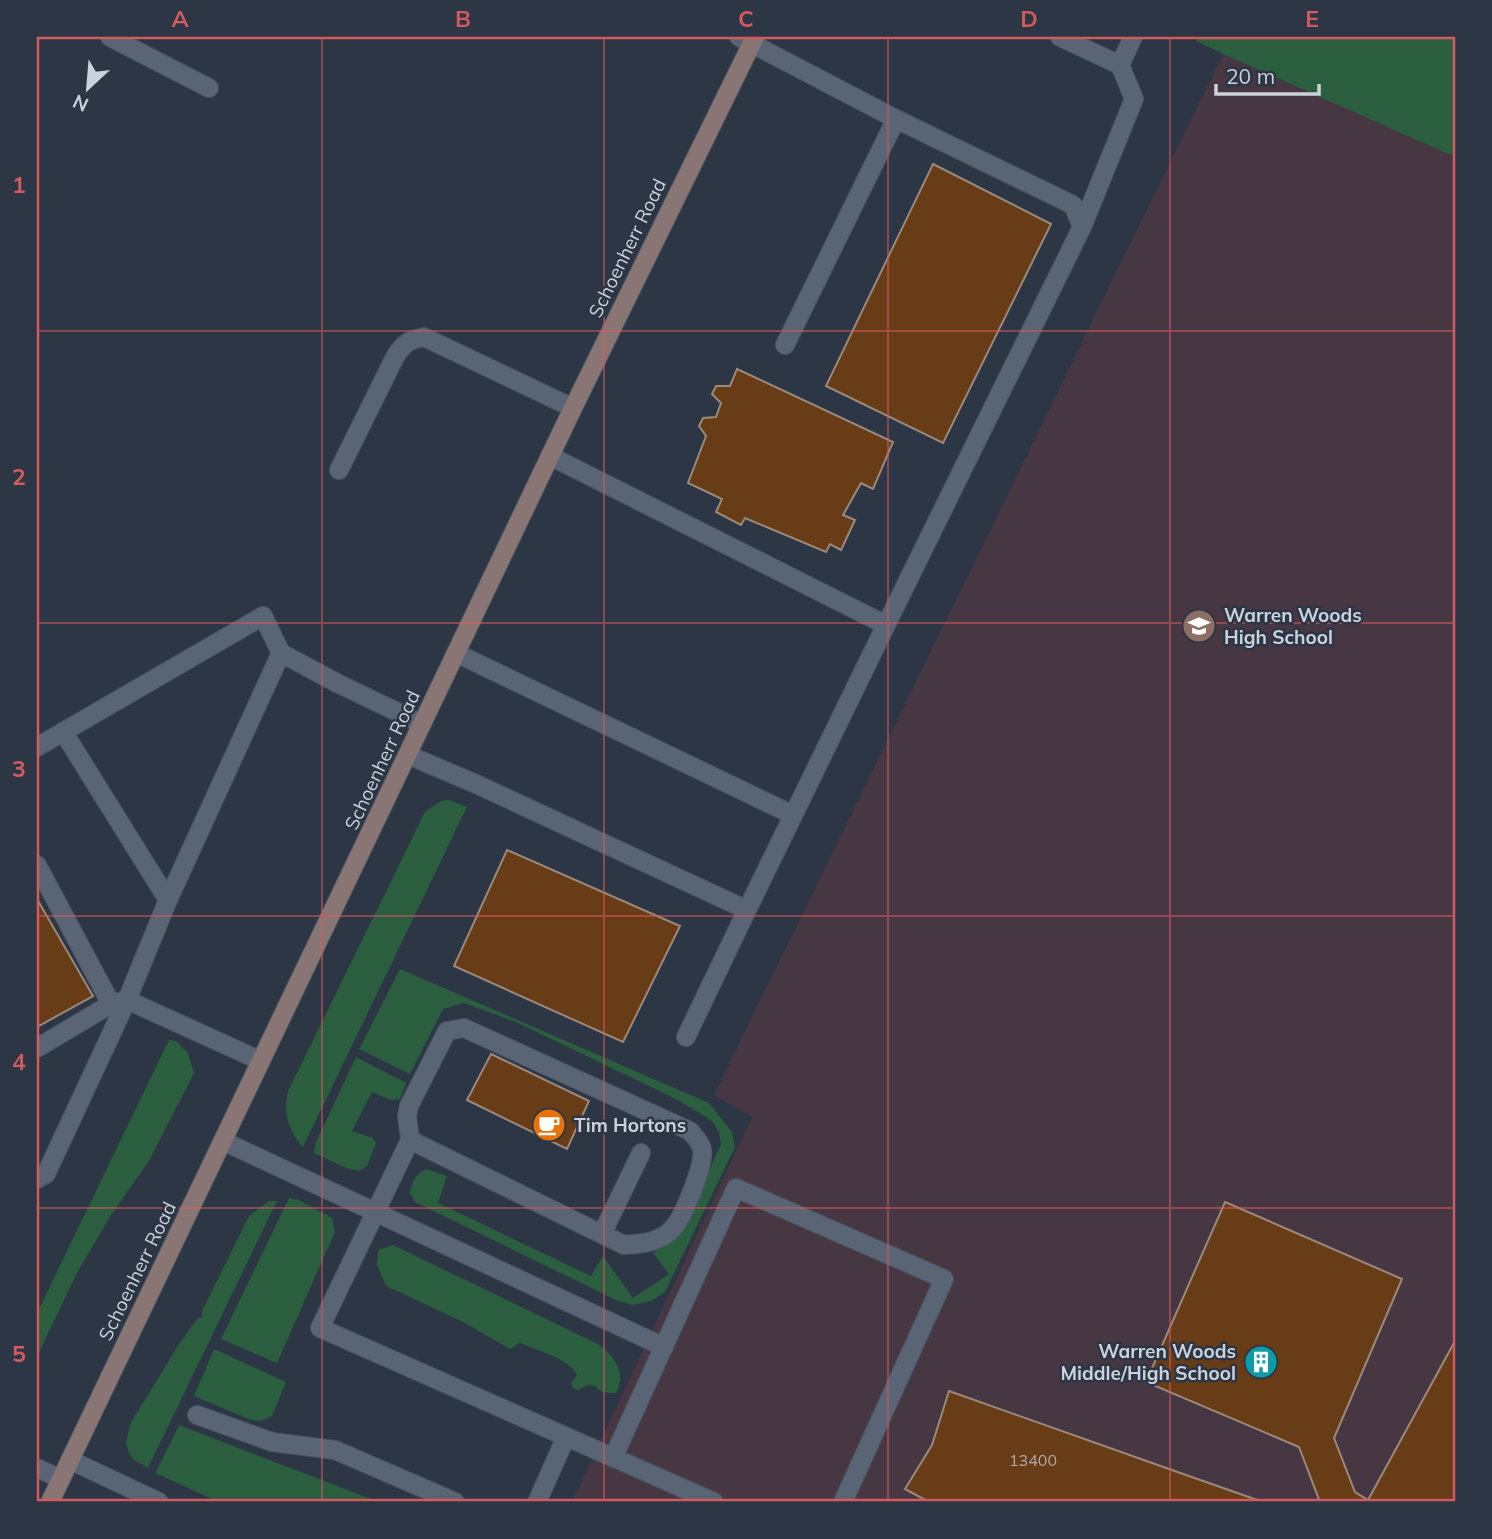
<svg xmlns="http://www.w3.org/2000/svg" width="1492" height="1539" font-family="Mulish,sans-serif">
  <style>
    .education { fill: #473743 }
    .green { fill: #2b5e3f }
    .building { fill: #673c17; stroke: #9b897b; stroke-width: 2 }
    .lines { fill: none; stroke-linecap: round; stroke-linejoin: round }
    .service-casing { stroke: #4b5360; stroke-width: 20 }
    .minor-casing { stroke: #4b5360; stroke-width: 20 }
    .secondary-casing { stroke: #4b5360; stroke-width: 20 }
    .service { stroke: #596575; stroke-width: 18 }
    .minor { stroke: #596575; stroke-width: 18 }
    .secondary { stroke: #897574; stroke-width: 18 }
    .grid { fill: none; stroke: #d35b5e; stroke-width: 2; stroke-opacity: 0.55 }
    .labels { text-anchor: middle; dominant-baseline: central; stroke-width: 5; stroke-linejoin: round; paint-order: stroke }
    .number-label { font-size: 16px; fill: #b2acaa }
    .street-label { font-size: 19px; fill: #cbd2db; stroke: #2c3645 }
    .poi-label { font-size: 19px; font-weight: bold; fill: #cbd2db; stroke: #2c3645; text-anchor: start }
    .neatline { fill: none; stroke: #d35b5e; stroke-width: 2.5 }
    .grid-label { font-size: 23px; text-anchor: middle; font-weight: bold; fill: #d35b5e }
  </style>
  <rect width="100%" height="100%" fill="#2c3645"/>
  <path class="education" d="M 1223,54 L 1455,157 L 1455,1502 L 572,1502 L 752,1117 L 714,1095 Z"/>
  <path class="green" d="M 1198,37 L 1455,37 L 1455,157 L 1223,54 L 1196,41 Z
    M 449,800 L 467,807 L 303,1147 C 288,1131 283,1113 288,1091 L 425,812 L 441,801 Z
    M 400,969 L 709,1103 L 732,1132 L 735,1147 L 665,1292 L 651,1301 L 633,1305 L 618,1301 L 415,1202 L 410,1193 C 412,1181 415,1174 427,1169 L 447,1176 L 438,1203 L 591,1276 L 603,1256 L 633,1298 L 669,1274 L 654,1254 L 655,1250 L 703,1184 L 721,1144 L 719,1132 L 712,1121 L 678,1100 L 516,1022 L 464,1003 L 443,1009 L 410,1074 L 359,1049 Z
    M 169,1040 L 176,1041 L 188,1053 L 194,1073 L 149,1161 L 111,1215 L 77,1273 L 37,1357 L 37,1313 Z
    M 356,1057 L 406,1083 L 400,1099 L 391,1100 L 372,1092 L 352,1131 L 373,1138 L 376,1143 L 367,1166 L 359,1171 L 346,1168 L 314,1153 L 316,1142 Z
    M 289,1198 L 299,1200 L 332,1218 L 335,1232 L 277,1363 L 221,1339 Z
    M 269,1201 L 277,1201 L 148,1468 L 134,1460 L 129,1453 L 126,1443 L 130,1424 L 179,1344 L 198,1318 L 202,1318 L 202,1311 L 249,1216 Z
    M 393,1245 L 600,1345 C 615,1358 627,1373 616,1393 C 608,1393 601,1394 596,1386 L 588,1385 L 579,1390 L 573,1388 L 571,1383 L 577,1375 C 571,1360 535,1349 520,1343 L 510,1349 L 463,1322 L 386,1286 L 377,1265 L 378,1250 Z
    M 214,1349 L 286,1382 L 272,1416 L 261,1421 L 251,1420 L 194,1396 Z
    M 179,1425 L 379,1502 L 219,1502 L 155,1473 Z"/>
  <path class="building" d="M 933,164 L 1051,224 L 943,443 L 826,386 Z
    M 737,369 L 893,442 L 873,489 L 861,483 L 843,515 L 855,520 L 841,550 L 830,544 L 826,552 L 745,518 L 741,525 L 716,512 L 722,499 L 688,483 L 706,436 L 699,426 L 703,418 L 716,417 L 721,403 L 712,394 L 716,386 L 730,386 Z
    M 507,850 L 680,926 L 623,1042 L 454,966 Z
    M 37,899 L 93,996 L 37,1027 Z
    M 491,1054 L 589,1101 L 567,1149 L 467,1100 Z
    M 1225,1202 L 1402,1279 L 1334,1438 L 1355,1492 L 1368,1500 L 1455,1341 L 1455,1502 L 1320,1502 L 1299,1447 L 1146,1382 Z
    M 949,1391 L 1186,1475 L 1263,1502 L 929,1502 L 905,1489 L 932,1445 Z"/>
  <g class="lines">
    <defs>
      <path id="service" d="M 1060,37 L 1120,65 L 1133,37
        M 1082,227 L 1134,99 L 1120,65
        M 785,345 L 896,119
        M 550,456 L 886,625 L 1082,227 L 1073,205 L 896,119 L 739,37
        M 339,470 L 395,357 C 403,344 408,340 424,337 L 573,408
        M 456,653 L 793,815
        M 64,733 L 168,900
        M 37,747 L 263,616 L 281,653
        M 408,755 L 476,784 L 747,910 L 686,1037
        M 37,865 L 111,1004
        M 747,910 L 886,625
        M 37,1048 L 111,1004 L 127,1000 L 261,1061
        M 410,1140 L 624,1245 C 641,1244 663,1242 674,1227 C 684,1215 705,1164 702,1149 C 701,1143 694,1136 690,1131 L 464,1028 L 447,1031 L 409,1106 L 407,1116 L 410,1140 L 320,1328 L 714,1502
        M 223,1141 L 664,1347
        M 37,1179 L 46,1174 L 127,1000 L 168,900 L 281,653 L 337,683 L 422,724
        M 602,1234 L 641,1153
        M 197,1415 L 272,1442 L 335,1450 L 455,1502
        M 613,1458 L 736,1188 L 944,1279 L 843,1502
        M 70,1460 L 159,1502
        M 37,1468 L 61,1479
        M 537,1502 L 566,1437"/>
      <path id="minor" d="M 110,37 L 209,88"/>
      <path id="secondary" d="M 50,1502 L 573,408 L 755,37"/>
    </defs>
    <use href="#service" class="service-casing"/>
    <use href="#minor" class="minor-casing"/>
    <use href="#secondary" class="secondary-casing"/>
    <use href="#service" class="service"/>
    <use href="#minor" class="minor"/>
    <use href="#secondary" class="secondary"/>
  </g>
  <path class="grid" d="M 322,37 L 322,1502M 604,37 L 604,1502M 888,37 L 888,1502M 1170,37 L 1170,1502M 37,331 L 1455,331M 37,623 L 1455,623M 37,916 L 1455,916M 37,1208 L 1455,1208"/>
  <defs>
    <symbol id="school-disc" viewBox="-11 -11 22 22"><circle r="9.5" fill="#8d6e63" stroke="#2c3645"/><path d="M0-5L7-2L0 1L-7-2ZM-4 1L0 2.5L4 1V4Q0 6-4 4Z" fill="#fff"/></symbol>
    <symbol id="cafe-disc" viewBox="-11 -11 22 22"><circle r="9.5" fill="#e8710a" stroke="#2c3645"/><path d="M-5.5-4.5H6V0H3Q3 3.5 0 3.5H-2.5Q-5.5 3.5-5.5 0ZM3-3.2v2h1.7v-2ZM-6 4.5H4V6H-6Z" fill="#fff"/></symbol>
    <symbol id="building-disc" viewBox="-11 -11 22 22"><circle r="9.5" fill="#0f9aa8" stroke="#2c3645"/><path d="M-4-6H4V6H1V3H-1V6H-4ZM-2.5-4.3h1.7v1.8h-1.7ZM.8-4.3h1.7v1.8H.8ZM-2.5-1h1.7V.8h-1.7ZM.8-1h1.7V.8H.8Z" fill="#fff"/></symbol>
  </defs>
  <g fill-rule="evenodd">
    <use href="#school-disc" x="1180" y="607" width="38" height="38"/>
    <use href="#cafe-disc" x="530" y="1106" width="38" height="38"/>
    <use href="#building-disc" x="1242" y="1343" width="38" height="38"/>
  </g>
  <g class="labels">
    <g class="number-label">
      <text x="1033" y="1460">13400</text>
    </g>
    <g class="street-label">
      <text transform="translate(627 248) rotate(-64)">Schoenherr Road</text>
      <text transform="translate(382 760) rotate(-65)">Schoenherr Road</text>
      <text transform="translate(137 1271) rotate(-64)">Schoenherr Road</text>
    </g>
    <g class="poi-label">
      <text x="1224" y="615">Warren Woods<tspan x="1224" dy="22">High School</tspan></text>
      <text x="574" y="1125">Tim Hortons</text>
      <text x="1236" y="1351" text-anchor="end">Warren Woods<tspan x="1236" dy="22">Middle/High School</tspan></text>
    </g>
  </g>
  <rect width="1492" height="1539" fill="none" stroke="#2c3645" stroke-width="77"/>
  <g transform="translate(88 88) rotate(206)" stroke="#2c3645" stroke-width="5" paint-order="stroke">
  <path d="M0-5L12 26L0 18L-12 26Z" fill="#cbd2db"/>
  <text y="-10" font-size="19" font-weight="bold" text-anchor="middle" fill="#cbd2db">N</text>
  </g>
  <path d="M1216 84v10h103v-10" fill="none" stroke="#cbd2db" stroke-width="3.5"/>
  <text x="1226" y="84" font-size="21" fill="#cbd2db" stroke="#2c3645" stroke-width="5" paint-order="stroke">20 m</text>
  <rect x="38" y="38" width="1416" height="1462" class="neatline"/>
  <g class="grid-label">
    <text x="180" y="27">A</text>
    <text x="463" y="27">B</text>
    <text x="746" y="27">C</text>
    <text x="1029" y="27">D</text>
    <text x="1312" y="27">E</text>
    <text x="19" y="193">1</text>
    <text x="19" y="485">2</text>
    <text x="19" y="777">3</text>
    <text x="19" y="1070">4</text>
    <text x="19" y="1362">5</text>
  </g>
</svg>
